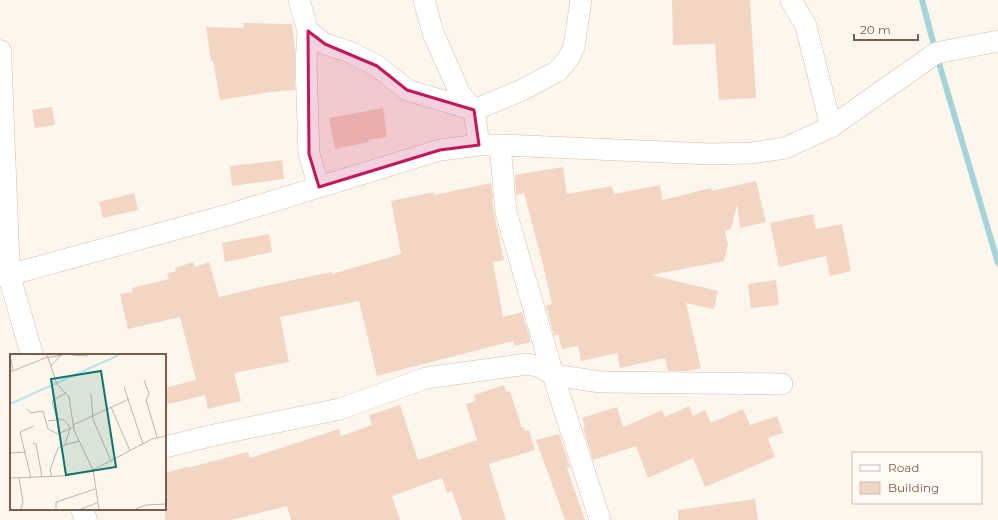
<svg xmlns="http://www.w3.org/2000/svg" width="998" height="520" font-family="Montserrat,sans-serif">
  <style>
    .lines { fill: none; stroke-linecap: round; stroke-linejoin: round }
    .stream { stroke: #a5d3da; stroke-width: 6 }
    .building { fill: #f3d5c3 }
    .minor-casing { stroke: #d1beb0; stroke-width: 22 }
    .tertiary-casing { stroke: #d1beb0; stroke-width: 23 }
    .minor { stroke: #fff; stroke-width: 21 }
    .tertiary { stroke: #fff; stroke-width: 22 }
    .marked { fill: #c2185b; fill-opacity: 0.2; stroke: #c2185b; stroke-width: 3; stroke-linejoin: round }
    .inset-river { fill: none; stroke: #bfe3e8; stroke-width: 2 }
    .inset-road { fill: none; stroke: #c5b3a7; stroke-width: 1 }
    .view { fill: #0f766e; fill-opacity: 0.15; stroke: #0f766e; stroke-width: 2 }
    .inset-edge { fill: none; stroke: #7a5c4d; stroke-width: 2 }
  </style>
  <rect width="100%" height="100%" fill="#fdf6ec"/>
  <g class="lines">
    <path class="stream" d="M 922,0 L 936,53 L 998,263"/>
  </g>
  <path class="building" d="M 672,0 L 750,0 L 756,98 L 719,100 L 715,44 L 673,45 Z
    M 243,23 L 292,24 L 295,48 L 295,90 L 271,92 L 220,100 L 213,61 L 211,61 L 206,27 L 244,28 Z
    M 52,107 L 55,125 L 35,128 L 32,110 Z
    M 383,108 L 387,137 L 368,140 L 369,142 L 335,149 L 329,118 Z
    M 282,160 L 284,179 L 232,186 L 230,166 Z
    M 563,167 L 567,194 L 612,186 L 614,194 L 660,185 L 663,200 L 711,188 L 712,191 L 756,181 L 766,222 L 740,228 L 737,205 L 731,229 L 725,231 L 728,245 L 724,261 L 651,275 L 718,291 L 714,309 L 686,303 L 701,368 L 689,371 L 668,371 L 665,358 L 620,368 L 617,353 L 581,361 L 578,346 L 562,349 L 558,334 L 554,336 L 546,306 L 552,304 L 543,265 L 524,193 L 516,195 L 515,175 Z
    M 491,183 L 493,198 L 492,199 L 494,213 L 504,260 L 493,262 L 503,317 L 522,312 L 531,342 L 515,346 L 513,341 L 377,376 L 359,301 L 280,317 L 289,362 L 234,373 L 241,401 L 208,409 L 205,395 L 165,405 L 165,388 L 196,380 L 180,317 L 128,329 L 120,294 L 133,292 L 132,288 L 169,279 L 167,274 L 176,271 L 175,268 L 193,262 L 195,267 L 209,262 L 219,297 L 279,283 L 332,272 L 332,274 L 401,254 L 391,201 L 434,192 L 434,195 Z
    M 134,193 L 138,210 L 103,218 L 99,202 Z
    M 813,214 L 816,229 L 842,224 L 851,271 L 830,276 L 826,256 L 779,267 L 770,223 Z
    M 269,234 L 272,252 L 225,262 L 222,243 Z
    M 776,280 L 779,305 L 751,308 L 748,284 Z
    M 504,385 L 506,392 L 510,391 L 522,428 L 524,427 L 525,431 L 529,430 L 535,450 L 489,464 L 506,520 L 462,520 L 452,491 L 447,493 L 442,478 L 392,496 L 400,520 L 291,520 L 287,506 L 231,520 L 165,520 L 165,473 L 187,467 L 187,468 L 248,452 L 250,458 L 339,429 L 341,436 L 372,425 L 369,415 L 400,405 L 418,460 L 477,440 L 466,404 L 475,401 L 474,395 Z
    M 689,406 L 693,416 L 705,410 L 711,423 L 743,409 L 750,425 L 777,416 L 783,433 L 768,438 L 775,457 L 705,487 L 693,458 L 648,478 L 636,446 L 593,460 L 583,428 L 585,427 L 582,418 L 617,407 L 623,427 L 662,410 L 665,417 Z
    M 559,434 L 570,467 L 567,468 L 585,520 L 565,520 L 536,440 Z
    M 755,499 L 758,520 L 678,520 L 678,510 Z"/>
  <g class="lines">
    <defs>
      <path id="minor" d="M 299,0 L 308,31
        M 424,0 L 433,33 L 450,71 L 460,94 L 474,110 L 479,145
        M 791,0 L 806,26 L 831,127
        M 500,145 L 506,212 L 553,375 L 600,520
        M 319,187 L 309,154 L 306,64 L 308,31 L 325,44 L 347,51 L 377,66 L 407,90 L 474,110 L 520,91 L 558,71 L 568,59 L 574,47 L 581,0
        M 0,275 L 9,275 L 231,214 L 440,150 L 479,145 L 500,145 L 711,154 L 751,153 L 785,148 L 831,127 L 936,53 L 998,41
        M 165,447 L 214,435 L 340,409 L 426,378 L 527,364 L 541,367 L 553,375 L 601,382 L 782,384"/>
      <path id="tertiary" d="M 0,51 L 9,275 L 32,355
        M 82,509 L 86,520"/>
    </defs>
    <use href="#minor" class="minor-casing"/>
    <use href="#tertiary" class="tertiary-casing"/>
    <use href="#minor" class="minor"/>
    <use href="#tertiary" class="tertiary"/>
  </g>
  <path class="marked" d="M 308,31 L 325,44 L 377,66 L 407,90 L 474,110 L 479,145 L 440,150 L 319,187 L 309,154 Z"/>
  <g transform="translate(10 354)">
    <rect width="156" height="156" fill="#fdf6ec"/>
    <path class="inset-river" d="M 0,50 L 109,1"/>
    <path class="inset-road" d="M 0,1 L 3,17M 37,1 L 47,30 L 59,43 L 64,76 L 83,116 L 89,155M 62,1 L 78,2M 41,12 L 51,1M 0,18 L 35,4 L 53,1M 134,26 L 139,40 L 136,46 L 147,83M 114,33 L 133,90M 81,40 L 83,65 L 101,107M 101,53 L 120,97M 17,55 L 21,59 L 33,57 L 38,75 L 48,80 L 63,73M 47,65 L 42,47 L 56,39M 38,67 L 52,65 L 57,69 L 60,74 L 55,91 L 69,87M 63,71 L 119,45M 23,89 L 26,90 L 32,123M 0,99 L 16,98M 42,123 L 40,116 L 48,94 L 55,91M 0,124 L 52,122 L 83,116 L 142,85 L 156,82M 9,124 L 13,148 L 11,155M 21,124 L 10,78 L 24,72M 46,155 L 46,148 L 85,135M 71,155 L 87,149M 126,155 L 136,151 L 156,150"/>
    <path class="view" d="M 91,17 L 106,113 L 56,121 L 41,25 Z"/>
    <rect width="156" height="156" class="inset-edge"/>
  </g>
  <rect x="852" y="452" width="130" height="52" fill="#fffaf3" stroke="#cabbb1"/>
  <rect x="860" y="465" width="20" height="6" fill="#ffffff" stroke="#cabbb1"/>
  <text x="888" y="472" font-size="12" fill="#7a5c4d">Road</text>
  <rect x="860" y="482" width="20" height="12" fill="#f3d5c3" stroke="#cabbb1"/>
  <text x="888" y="492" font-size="12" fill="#7a5c4d">Building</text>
  <path d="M854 34v6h64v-6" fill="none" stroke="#7a5c4d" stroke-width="2"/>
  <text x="860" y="34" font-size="12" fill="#7a5c4d" stroke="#fffaf3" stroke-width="3" paint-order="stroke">20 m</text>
</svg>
